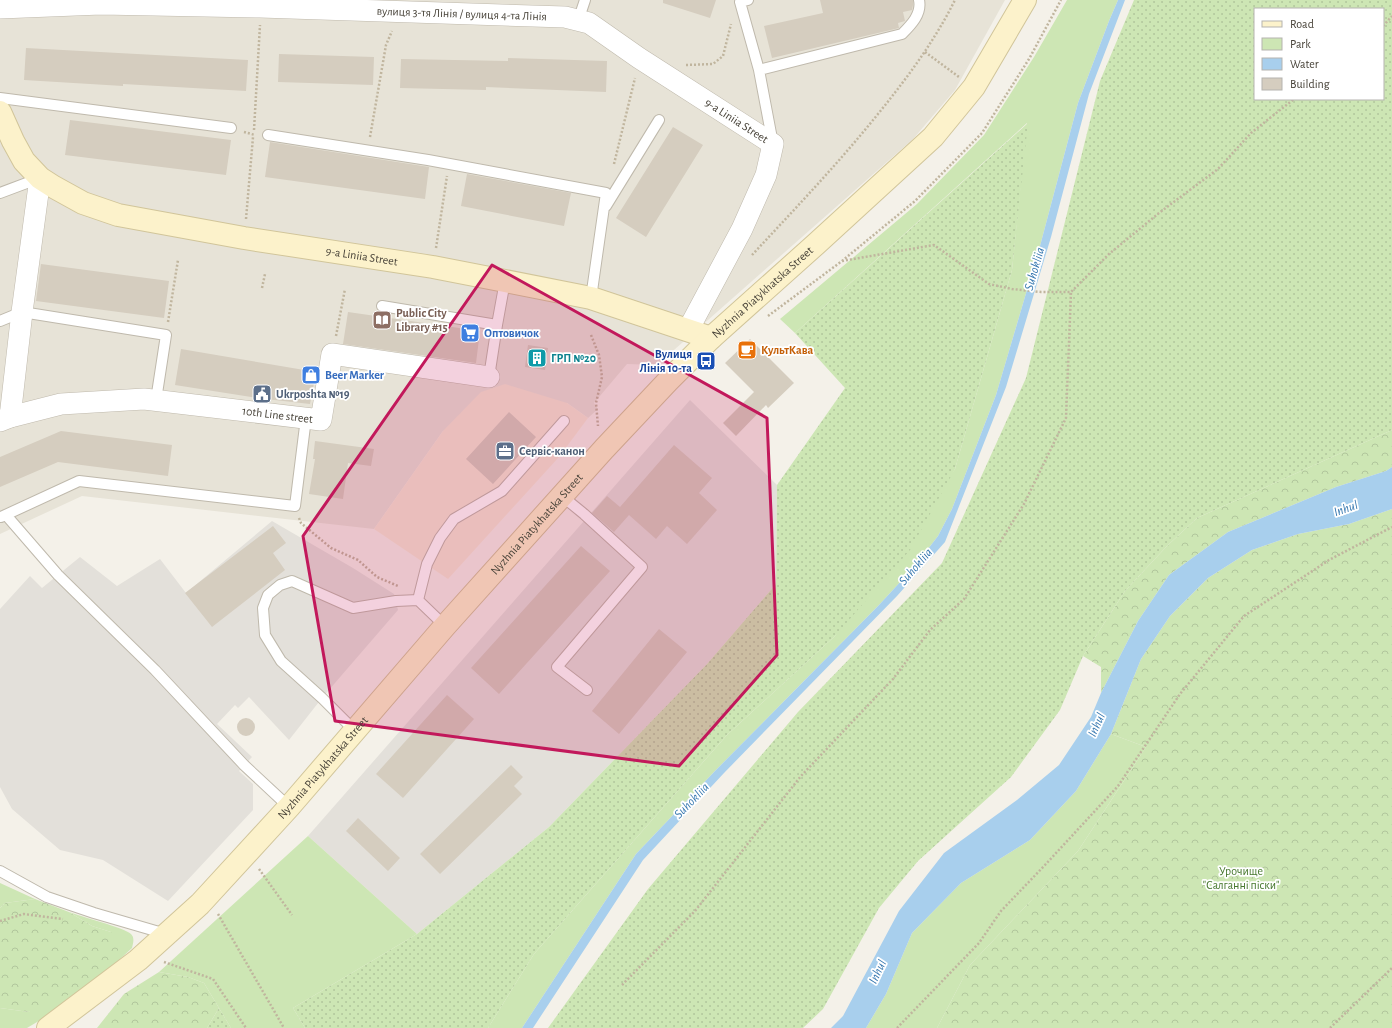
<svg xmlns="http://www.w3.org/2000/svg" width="1392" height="1028" font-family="'Alegreya Sans',sans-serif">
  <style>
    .residential { fill: #e7e3d7 }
    .commercial { fill: #f4e8d5 }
    .industrial { fill: #e3e0da }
    .green { fill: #cde6b4 }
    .forest { fill: url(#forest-crowns) }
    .garden { fill: url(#garden-dots); fill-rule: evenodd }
    .water { fill: #a8cfed }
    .building { fill: #d5cdbf }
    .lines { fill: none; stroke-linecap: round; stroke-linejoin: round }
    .lane-casing { stroke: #bfb9ac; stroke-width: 12 }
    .street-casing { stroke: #bfb9ac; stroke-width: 22 }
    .secondary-casing { stroke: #d1c59a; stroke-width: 24 }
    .path { stroke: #c0b59e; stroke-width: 2.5; stroke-dasharray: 2 2; stroke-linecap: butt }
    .lane { stroke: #fff; stroke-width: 10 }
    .street { stroke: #fff; stroke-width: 21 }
    .secondary { stroke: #fcf2cb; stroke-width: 22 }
    .marked { fill: #c2185b; fill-opacity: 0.2; stroke: #c2185b; stroke-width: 3; stroke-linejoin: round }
    .labels { text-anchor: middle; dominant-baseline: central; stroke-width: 3.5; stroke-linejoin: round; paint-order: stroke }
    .street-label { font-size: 12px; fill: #474238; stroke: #fff }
    .education-label { font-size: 12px; font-weight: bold; fill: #785e54; stroke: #fff; text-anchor: start }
    .shop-label { font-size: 12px; font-weight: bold; fill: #366cbe; stroke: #fff; text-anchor: start }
    .food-label { font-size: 12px; font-weight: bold; fill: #c56008; stroke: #fff; text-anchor: start }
    .transit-label { font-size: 12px; font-weight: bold; fill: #164399; stroke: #fff; text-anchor: end }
    .culture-label { font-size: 12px; font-weight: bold; fill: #0d838f; stroke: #fff; text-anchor: start }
    .service-label { font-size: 12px; font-weight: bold; fill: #4e5e75; stroke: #fff; text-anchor: start }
    .park-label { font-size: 12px; fill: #46772d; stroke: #fff }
    .water-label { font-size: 13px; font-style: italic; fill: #3577af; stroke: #fff }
  </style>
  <defs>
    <pattern id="forest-crowns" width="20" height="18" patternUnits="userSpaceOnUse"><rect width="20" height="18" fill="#cde6b4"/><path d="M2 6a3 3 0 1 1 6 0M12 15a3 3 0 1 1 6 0" fill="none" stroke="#b1c69c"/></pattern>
    <pattern id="garden-dots" width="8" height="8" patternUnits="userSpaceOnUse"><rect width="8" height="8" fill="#cde6b4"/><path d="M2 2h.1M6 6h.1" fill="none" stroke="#b1c69c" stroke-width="1.8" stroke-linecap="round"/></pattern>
  </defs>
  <rect width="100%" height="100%" fill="#f4f1e9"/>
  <path class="residential" d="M 0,0 L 1005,0 L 955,90 L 913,139 L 657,365 L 627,364 L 594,403 L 598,409 L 588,418 L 567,403 L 443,431 L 374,529 L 82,496 L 0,534 Z"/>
  <path class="commercial" d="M 505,384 L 567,403 L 588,418 L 559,457 L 448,579 L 374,529 L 443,431 L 481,392 Z"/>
  <path class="industrial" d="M 690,400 L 777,485 L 776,584 L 707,664 L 549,827 L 417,934 L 308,836 Z
    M 272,521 L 353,568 L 394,594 L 398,610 L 322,698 L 289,740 L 249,697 L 238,708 L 235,705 L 217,724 L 252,757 L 239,771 L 253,784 L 253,810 L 168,901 L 103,860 L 60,850 L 12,809 L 0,787 L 0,609 L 30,576 L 42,588 L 80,557 L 117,586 L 160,559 L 186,593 Z"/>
  <path class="green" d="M 1067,0 L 1118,0 L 1109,21 L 1078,103 L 1040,246 L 996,395 L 952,509 L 938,536 L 914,567 L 879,605 L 714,772 L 636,854 L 522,1028 L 488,1028 L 534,954 L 727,735 L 835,636 L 955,469 L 1012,270 L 1027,123 L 795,333 L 780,319 L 917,204 L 984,135 L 1034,57 Z
    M 1111,734 L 1146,747 L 1078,851 L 970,965 L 937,1028 L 866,1028 L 886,994 L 912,933 L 961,883 L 1030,840 L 1076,791 Z
    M 308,836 L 417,934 L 293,1008 L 305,1028 L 231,1028 L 204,983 L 188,977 L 159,972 Z
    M 0,883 L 35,899 L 5,903 L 0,908 Z
    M 69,912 C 79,916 125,928 131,934 C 135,938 133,943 132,948 L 79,997 L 27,1028 L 0,1028 L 0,1008 L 29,1012 L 111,932 L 92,926 Z"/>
  <path class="forest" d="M 1392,430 L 1392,467 L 1386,471 L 1336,487 L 1228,532 L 1169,575 L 1138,621 L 1101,693 L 1101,667 L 1083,656 L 1125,591 L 1167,546 L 1197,518 Z
    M 1392,509 L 1392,1028 L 937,1028 L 970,965 L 1078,851 L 1146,747 L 1111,734 L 1141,659 L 1170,616 L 1208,578 L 1252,550 L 1298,534 L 1349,524 Z
    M 35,899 L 69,912 L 92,926 L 111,932 L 121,943 L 117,953 L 82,989 L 29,1012 L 0,1008 L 0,908 L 5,903 Z
    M 159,972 L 188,977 L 204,983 L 219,1008 L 207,1028 L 97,1028 L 124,994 Z"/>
  <path class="garden" d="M 1134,0 L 1392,0 L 1392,430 L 1197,518 L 1167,546 L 1125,591 L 1083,656 L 1060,710 L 1011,777 L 918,861 L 879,908 L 823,1009 L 803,1028 L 548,1028 L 648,889 L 798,712 L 942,563 L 1026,378 L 1100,81 ZM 1255,9 L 1383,9 L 1383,99 L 1255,99 Z
    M 1028,123 L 1012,270 L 955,469 L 910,550 L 835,636 L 727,735 L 534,954 L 488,1028 L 305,1028 L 293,1008 L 417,934 L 549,827 L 707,664 L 776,584 L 777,485 L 845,388 L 795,333 Z
    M 219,1008 L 231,1028 L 207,1028 Z"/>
  <path class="water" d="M 1118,0 L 1125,0 L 1089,94 L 1051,237 L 1006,387 L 945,542 L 897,596 L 724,773 L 643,860 L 533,1028 L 522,1028 L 636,854 L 714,772 L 879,605 L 914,567 L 938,536 L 952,509 L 996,395 L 1040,246 L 1078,103 L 1109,21 Z
    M 1392,467 L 1392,509 L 1349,524 L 1298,534 L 1252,550 L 1208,578 L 1170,616 L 1141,659 L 1111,734 L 1076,791 L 1030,840 L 961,883 L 912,933 L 886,994 L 866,1028 L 831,1028 L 843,1016 L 899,911 L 944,853 L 1017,800 L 1059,765 L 1091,717 L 1101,693 L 1138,621 L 1169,575 L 1228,532 L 1336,487 L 1386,471 Z"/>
  <path class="building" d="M 663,0 L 716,0 L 710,18 L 663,3 Z
    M 820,0 L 913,0 L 913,5 L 912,10 L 903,12 L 905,21 L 898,23 L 899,28 L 772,58 L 764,26 L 823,13 Z
    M 26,48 L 248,60 L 246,91 L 123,84 L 123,86 L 24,80 Z
    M 279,54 L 374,57 L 373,85 L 278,82 Z
    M 508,58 L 607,61 L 606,92 L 486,87 L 486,90 L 400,88 L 401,59 L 508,61 Z
    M 70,120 L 231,140 L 226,175 L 65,155 Z
    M 673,127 L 703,145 L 646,237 L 616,218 Z
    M 270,142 L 429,167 L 425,199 L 265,177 Z
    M 467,174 L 571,193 L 564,226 L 461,206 Z
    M 41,264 L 169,281 L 164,318 L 36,301 Z
    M 348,312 L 480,331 L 476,363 L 343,344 Z
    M 750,339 L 794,383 L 768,408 L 766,405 L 736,436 L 723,423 L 754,392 L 725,363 Z
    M 528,345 L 548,348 L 545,370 L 525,367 Z
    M 181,349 L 316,372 L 310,404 L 257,398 L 175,385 Z
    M 509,412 L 536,437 L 493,484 L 466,459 Z
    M 61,431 L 172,445 L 168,476 L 58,462 L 0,487 L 0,457 Z
    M 315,441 L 374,449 L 371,466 L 348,463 L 343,499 L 309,494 L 315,459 L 313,459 Z
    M 674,445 L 712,478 L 699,493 L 717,510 L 687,544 L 667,526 L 656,539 L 629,515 L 614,532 L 592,513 L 607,496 L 620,507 Z
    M 273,526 L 286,543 L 273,553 L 285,570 L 212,627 L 185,593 Z
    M 581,546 L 610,571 L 499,694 L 471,668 Z
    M 659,629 L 687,652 L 619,734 L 592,711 Z
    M 447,695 L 474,719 L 403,798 L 376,774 Z
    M237 727a9 9 0 1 1 18 0a9 9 0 1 1-18 0Z
    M 511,765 L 523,777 L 514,786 L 522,794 L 440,874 L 420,854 Z
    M 358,818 L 400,858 L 388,871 L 346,831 Z"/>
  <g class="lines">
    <defs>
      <path id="lane" d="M 748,0 L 740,2 L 759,70
        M 578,21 L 585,0
        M 0,98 L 231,128
        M 268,135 L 428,160 L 606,193 L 591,298
        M 773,144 L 759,70 L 902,34 C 911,25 922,14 919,0
        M 0,193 L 40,178
        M 606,206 L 659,120
        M 382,306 L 497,325
        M 0,321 L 22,312 L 166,335 L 156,400
        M 489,377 L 497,325 L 505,281
        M 562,496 L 584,514 L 642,567 L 557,667 L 587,690
        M 6,515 L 58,575 L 155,670 L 244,765 L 289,807
        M 1,517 L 79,481 L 295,506 L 306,418
        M 445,626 L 418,600 L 427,564 L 440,538 L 454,519 L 502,491 L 564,421
        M 355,731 L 322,698 L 281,661 L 265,635 L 263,608 L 268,595 L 280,585 L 292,581 L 353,608 L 396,601 L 418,600
        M 0,871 L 47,897 L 94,913 L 166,934"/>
      <g id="street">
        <path id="s1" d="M 0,8 L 101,4 L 260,7 L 565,17 L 589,23 L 639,58 L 773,144 L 766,175 L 742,229 L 688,330"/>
        <path d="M 10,417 L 22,312 L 40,178"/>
        <path id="s2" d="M 0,421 L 10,417 L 61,404 L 144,399 L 321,420 L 332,354 L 489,377"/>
      </g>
      <g id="secondary">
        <path id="s3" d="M 0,112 L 13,141 L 24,161 L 40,178 L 54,187 L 83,203 L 118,215 L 244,238 L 433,267 L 505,281 L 591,298 L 711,338"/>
        <path id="s4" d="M 48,1028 L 138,960 L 200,904 L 289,807 L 445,626 L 604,449 L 668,381 L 711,338 L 815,245 L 933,137 L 974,87 L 1025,0"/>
      </g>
    </defs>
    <use href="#lane" class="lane-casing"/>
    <use href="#street" class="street-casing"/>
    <use href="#secondary" class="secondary-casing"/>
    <path class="path" d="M 1383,26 L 1392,16
      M 925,52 L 959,77
      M 686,65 L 713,64 L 723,56 L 731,24
      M 254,130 L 260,25
      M 244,132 L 255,135
      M 370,137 L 386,45 L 392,31
      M 614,164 L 635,78
      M 246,219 L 253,137
      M 436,248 L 447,176
      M 752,255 C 792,212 832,170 869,125 C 901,86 932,46 955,0
      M 842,261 L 934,245 L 989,284 L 1012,289 L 1041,292 L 1071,292 L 1109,254 L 1159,213 L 1218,169 L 1251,133 L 1294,99
      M 262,288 L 265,274
      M 768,316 L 842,261 L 915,201 L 982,133 L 1029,59 L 1061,0
      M 168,322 L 178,260
      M 591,335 L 599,355 L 602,377 L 596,403 L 598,426
      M 336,336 L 345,289
      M 299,518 L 301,523 L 331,548 L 358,560 L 377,577 L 398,586
      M 259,869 L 292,915
      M 218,914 L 284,1028
      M 0,921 L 24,914 L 63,919
      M 164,962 L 213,979 L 246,1028
      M 622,985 L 695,911 L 801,776 L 893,679 L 930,630 L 964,599 L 1024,504 L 1066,418 L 1071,292
      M 897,1028 L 979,943 L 1001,911 L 1045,865 L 1118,786 L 1180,694 L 1244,616 L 1329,560 L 1392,527
      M 1330,1028 L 1392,968"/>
    <use href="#lane" class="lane"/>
    <use href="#street" class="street"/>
    <use href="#secondary" class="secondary"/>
  </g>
  <path class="marked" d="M 492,265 L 767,418 L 777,655 L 679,766 L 335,721 L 303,536 Z"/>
  <defs>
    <symbol id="library-square" viewBox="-11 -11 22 22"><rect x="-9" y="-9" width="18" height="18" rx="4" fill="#8d6e63" stroke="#fff"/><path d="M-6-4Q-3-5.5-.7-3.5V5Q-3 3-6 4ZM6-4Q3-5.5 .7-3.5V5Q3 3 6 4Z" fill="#fff"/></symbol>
    <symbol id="supermarket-square" viewBox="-11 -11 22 22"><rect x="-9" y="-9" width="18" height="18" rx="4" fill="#3f7fe0" stroke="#fff"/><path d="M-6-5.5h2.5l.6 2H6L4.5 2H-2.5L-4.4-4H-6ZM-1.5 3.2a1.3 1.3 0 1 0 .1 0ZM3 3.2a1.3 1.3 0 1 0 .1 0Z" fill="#fff"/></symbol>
    <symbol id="cafe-square" viewBox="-11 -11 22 22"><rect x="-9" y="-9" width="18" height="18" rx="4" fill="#e8710a" stroke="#fff"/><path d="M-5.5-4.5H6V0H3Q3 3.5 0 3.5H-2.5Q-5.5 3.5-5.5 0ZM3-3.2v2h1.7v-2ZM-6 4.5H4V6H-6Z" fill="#fff"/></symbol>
    <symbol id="building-square" viewBox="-11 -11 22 22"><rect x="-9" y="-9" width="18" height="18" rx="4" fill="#0f9aa8" stroke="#fff"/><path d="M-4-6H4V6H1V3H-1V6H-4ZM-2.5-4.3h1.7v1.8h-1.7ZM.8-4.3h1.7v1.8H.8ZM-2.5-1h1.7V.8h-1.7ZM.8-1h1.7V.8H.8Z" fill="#fff"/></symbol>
    <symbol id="bus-square" viewBox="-11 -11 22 22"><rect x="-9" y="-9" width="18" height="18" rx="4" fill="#1a4fb4" stroke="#fff"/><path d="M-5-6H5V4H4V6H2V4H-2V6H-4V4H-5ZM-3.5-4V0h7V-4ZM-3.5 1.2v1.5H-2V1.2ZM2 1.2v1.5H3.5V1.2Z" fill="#fff"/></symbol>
    <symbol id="shop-square" viewBox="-11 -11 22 22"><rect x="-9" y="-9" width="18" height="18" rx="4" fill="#3f7fe0" stroke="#fff"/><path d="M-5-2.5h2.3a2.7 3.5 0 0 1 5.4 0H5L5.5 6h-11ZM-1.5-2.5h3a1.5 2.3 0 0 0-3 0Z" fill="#fff"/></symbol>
    <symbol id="civic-square" viewBox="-11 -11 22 22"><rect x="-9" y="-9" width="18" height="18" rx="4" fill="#5c6f8a" stroke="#fff"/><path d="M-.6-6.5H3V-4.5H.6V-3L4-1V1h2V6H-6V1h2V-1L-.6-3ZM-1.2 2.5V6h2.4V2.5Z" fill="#fff"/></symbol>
    <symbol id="office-square" viewBox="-11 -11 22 22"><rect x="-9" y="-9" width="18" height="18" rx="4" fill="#5c6f8a" stroke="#fff"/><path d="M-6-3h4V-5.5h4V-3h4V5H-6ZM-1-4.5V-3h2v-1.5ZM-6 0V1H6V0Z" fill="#fff"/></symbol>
  </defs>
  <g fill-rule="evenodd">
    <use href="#library-square" x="371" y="309" width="22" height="22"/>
    <use href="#supermarket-square" x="459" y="322" width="22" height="22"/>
    <use href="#cafe-square" x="736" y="339" width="22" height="22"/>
    <use href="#building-square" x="526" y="347" width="22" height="22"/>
    <use href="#bus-square" x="695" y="350" width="22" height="22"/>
    <use href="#shop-square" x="300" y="364" width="22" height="22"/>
    <use href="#civic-square" x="251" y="383" width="22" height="22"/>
    <use href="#office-square" x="494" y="440" width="22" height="22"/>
  </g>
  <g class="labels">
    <g class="street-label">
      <text stroke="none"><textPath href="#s1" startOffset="462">вулиця 3-тя Лінія / вулиця 4-та Лінія</textPath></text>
      <text stroke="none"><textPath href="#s1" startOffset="767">9-a Liniia Street</textPath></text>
      <text stroke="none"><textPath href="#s3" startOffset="412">9-a Liniia Street</textPath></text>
      <text stroke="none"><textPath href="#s4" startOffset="1028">Nyzhnia Piatykhatska Street</textPath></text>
      <text stroke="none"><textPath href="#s2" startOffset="281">10th Line street</textPath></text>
      <text stroke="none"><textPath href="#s4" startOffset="704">Nyzhnia Piatykhatska Street</textPath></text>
      <text stroke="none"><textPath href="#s4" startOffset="380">Nyzhnia Piatykhatska Street</textPath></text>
    </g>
    <g class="education-label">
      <text x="396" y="313">Public City<tspan x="396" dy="14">Library #15</tspan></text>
    </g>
    <g class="shop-label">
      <text x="484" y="333">Оптовичок</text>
      <text x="325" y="375">Beer Marker</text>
    </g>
    <g class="food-label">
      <text x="761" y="350">КультКава</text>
    </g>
    <g class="transit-label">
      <text x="692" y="354">Вулиця<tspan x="692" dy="14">Лінія 10-та</tspan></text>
    </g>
    <g class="culture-label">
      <text x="551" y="358">ГРП №20</text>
    </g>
    <g class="service-label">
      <text x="276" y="394">Ukrposhta №19</text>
      <text x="519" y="451">Сервіс-канон</text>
    </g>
    <g class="park-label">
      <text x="1241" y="871">Урочище<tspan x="1241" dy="14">"Салганні піски"</tspan></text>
    </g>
    <g class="water-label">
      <text transform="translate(1035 269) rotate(-74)">Suhokliia</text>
      <text transform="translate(1346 509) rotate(-19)">Inhul</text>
      <text transform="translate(916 567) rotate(-49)">Suhokliia</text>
      <text transform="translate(1097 725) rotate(-65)">Inhul</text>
      <text transform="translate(692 801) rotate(-46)">Suhokliia</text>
      <text transform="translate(878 972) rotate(-64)">Inhul</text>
    </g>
  </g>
  <rect x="1254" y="8" width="130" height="92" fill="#ffffff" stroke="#b5b3af"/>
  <rect x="1262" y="21" width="20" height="6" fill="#fcf2cb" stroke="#b5b3af"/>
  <text x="1290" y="28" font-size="12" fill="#474238">Road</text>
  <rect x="1262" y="38" width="20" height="12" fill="#cde6b4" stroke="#b5b3af"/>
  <text x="1290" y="48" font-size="12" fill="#474238">Park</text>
  <rect x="1262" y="58" width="20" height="12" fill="#a8cfed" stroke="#b5b3af"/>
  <text x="1290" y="68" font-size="12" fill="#474238">Water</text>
  <rect x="1262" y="78" width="20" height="12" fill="#d5cdbf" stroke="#b5b3af"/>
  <text x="1290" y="88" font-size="12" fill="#474238">Building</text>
</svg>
